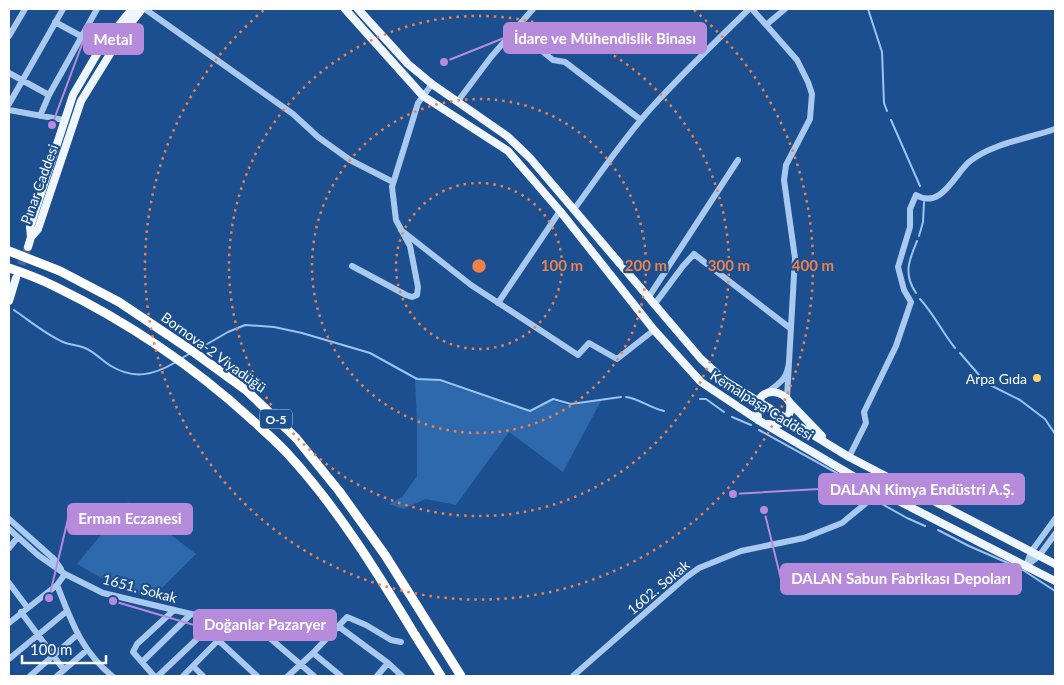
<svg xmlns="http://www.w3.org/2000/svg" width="1064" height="685" font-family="Lato,sans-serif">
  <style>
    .green { fill: #2e69ad }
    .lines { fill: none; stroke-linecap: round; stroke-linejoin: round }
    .stream { stroke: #9cc4f0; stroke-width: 2 }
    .major-tunnel { stroke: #3d69a0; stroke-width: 8; stroke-dasharray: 8 4; stroke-linecap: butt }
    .minor { stroke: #a9c9ee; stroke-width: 6 }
    .major { stroke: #f0f6ff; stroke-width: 8 }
    .highway { stroke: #fff; stroke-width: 9 }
    .highway-bridge { stroke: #fff; stroke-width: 9 }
    .ring { fill: none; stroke: #ee8249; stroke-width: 2.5; stroke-dasharray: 2.5 5 }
    .poi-dot { fill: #ffd166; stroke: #1b4f8f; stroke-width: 2 }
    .labels { text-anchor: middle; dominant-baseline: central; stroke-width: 4.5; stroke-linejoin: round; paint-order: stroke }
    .shield { fill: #1b4f8f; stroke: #bbcadd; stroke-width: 1 }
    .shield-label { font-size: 12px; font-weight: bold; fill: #fff }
    .street-label { font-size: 14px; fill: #fff; stroke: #1b4f8f }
    .poi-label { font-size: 14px; fill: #fff; stroke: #1b4f8f; text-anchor: end }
    .centre { fill: #ee8249; stroke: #1b4f8f; stroke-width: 2.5 }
    .ring-label { font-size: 15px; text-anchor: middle; font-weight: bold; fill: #ee8249; stroke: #1b4f8f; stroke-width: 4.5; stroke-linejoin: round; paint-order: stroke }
    .leader { fill: none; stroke: #b68bdc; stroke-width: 2 }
    .callout-dot { fill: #b68bdc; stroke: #1b4f8f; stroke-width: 2 }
    .callout { fill: #b68bdc; stroke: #b68bdc; stroke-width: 2 }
    .callout-label { font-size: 15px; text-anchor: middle; font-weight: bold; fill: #fff }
  </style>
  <rect width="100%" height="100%" fill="#1b4f8f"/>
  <path class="green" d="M 415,377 L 432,379 L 530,412 L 550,400 L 570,406 L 602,399 L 563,472 L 509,432 L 456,505 L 426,499 L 403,509 L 389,504 L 402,497 L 417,476 L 417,424 Z
    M 128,502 L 196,554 L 151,599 L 112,584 L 77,564 Z"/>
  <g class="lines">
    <path class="stream" d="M 868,9 L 882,52 L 884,103 L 887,111
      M 891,120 L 920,186
      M 919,236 L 923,222 L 924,202
      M 916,293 C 903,274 909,260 917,241
      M 920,299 C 934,314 942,332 955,348
      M 14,310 C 30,321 45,334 63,342 C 70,345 78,345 85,348 C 95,352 102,361 111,366 C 134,380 154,375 176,362
      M 195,351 L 228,332 L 245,325 L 274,327 L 302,333 L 370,353 L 417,379 L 440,380 L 530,411 L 553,399 L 571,404 L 621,397
      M 960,353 L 986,383 L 1020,400 L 1045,419 L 1055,434
      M 182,358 L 191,353
      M 626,397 C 640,399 650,408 664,411
      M 700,399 L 706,399 L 724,412
      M 732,417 L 751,425
      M 759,430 L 844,477 L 860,488
      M 873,499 L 907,518 L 925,526
      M 938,530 L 969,546 L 1017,567
      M 1023,570 L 1055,591"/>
    <path class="major-tunnel" d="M 17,276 L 28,247"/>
    <path class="minor" d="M 145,9 L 293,114 L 318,137 L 350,160 L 393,182
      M 752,9 L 797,60 L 808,82 L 812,94 L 810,119 L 786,165 L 784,180 L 795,258 L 789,362
      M 55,22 L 101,47
      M 766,25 L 785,9
      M 515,29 L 553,60 L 565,62 L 641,120
      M 9,36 L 25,9
      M 9,73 L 49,95 L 40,116
      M 49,95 L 97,9
      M 458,101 L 491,57 L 533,9
      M 9,104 L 63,9
      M 9,110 L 64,120
      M 575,208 C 600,174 623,139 652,107 C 683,73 716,41 749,9
      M 401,230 L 471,285 L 578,355 L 589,343 L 617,359 L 654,330
      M 352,266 L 406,295 L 412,297 L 417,295 L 418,287 L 410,246 L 396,220 L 392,187 L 418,103 L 432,84
      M 648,298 L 738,160
      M 498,303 L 560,211
      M 654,305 L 683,266 L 694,254 L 790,328
      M 767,393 C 780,382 787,380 789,362 L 787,398
      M 849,457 L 866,423 L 864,412 L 896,346 L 911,302 L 904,290 L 898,267 L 910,227 L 910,209 L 916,195 C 941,210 955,174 969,162 C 990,144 1030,138 1055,129
      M 9,519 L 54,559 L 61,569
      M 9,529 L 38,555 L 65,574 L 103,593 L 191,614 L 243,615
      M 9,548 L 18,537
      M 1027,565 L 1039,556 L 1055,534
      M 1026,566 L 1031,552 L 1055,519
      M 9,583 L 27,607
      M 57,585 C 72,622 80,649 112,676
      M 21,612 L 64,670
      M 243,615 L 314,676
      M 9,623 L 57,585 L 65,574
      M 338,626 L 388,663 L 402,676
      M 218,640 L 257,676
      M 313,653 L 341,676
      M 9,659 L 67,611
      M 142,662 L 191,614
      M 193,666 L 203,676
      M 30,676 L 77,635
      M 57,676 L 87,650
      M 154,676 L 133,652 L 137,644 L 174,610
      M 158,676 L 196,640 L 219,615
      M 183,676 L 243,615
      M 288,676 L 313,653 L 347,617 L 366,625 L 391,640 L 401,642
      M 377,676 L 388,663
      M 573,676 L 685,578 L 699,568 L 741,551 L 804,538 L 842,523 L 865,504 L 875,489"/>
    <path class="major" d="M 345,9 L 423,96 L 508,151 L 560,211 L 654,330 L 701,382 L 758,420 L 875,489 L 1055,581
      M 358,9 L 408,64 L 432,84 L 507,136 L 530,158 L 701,359 L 725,381 L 849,457 L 1055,564
      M 31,237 L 30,227 L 73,95 L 101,47 L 132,9
      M 28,247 L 31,237 L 38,229 L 81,101 L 123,33 L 142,9
      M 9,301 L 16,278
      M 758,420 C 758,415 756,408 758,403 C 763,387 783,390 790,403 L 822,436
      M 768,424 C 783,427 792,417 790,403"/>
    <path class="highway" d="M 415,635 L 441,676"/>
    <path class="highway-bridge" d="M 9,251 L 60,271 L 119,302 L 195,353 L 246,390 L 296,438 L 339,491 L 385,555 L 461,676
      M 9,268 C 24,273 40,279 54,286 C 126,321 192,365 251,419 C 263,430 276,441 287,453 C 337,507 377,572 415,635"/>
  </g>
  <g class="ring">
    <circle cx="479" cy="266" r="83"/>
    <circle cx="479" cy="266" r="167"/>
    <circle cx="479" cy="266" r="250"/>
    <path d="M694 10A334 334 0 1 1 264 10"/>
  </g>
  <circle class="poi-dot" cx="1037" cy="378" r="5"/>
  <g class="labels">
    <rect class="shield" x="260" y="409.5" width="32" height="19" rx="4"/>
    <g class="shield-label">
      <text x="276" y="419">O-5</text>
    </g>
    <g class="street-label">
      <text transform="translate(39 184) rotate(-70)">Pınar Caddesi</text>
      <text transform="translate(214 352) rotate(36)">Bornova-2 Viyadüğü</text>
      <text transform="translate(762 405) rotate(32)">Kemalpaşa Caddesi</text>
      <text transform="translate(658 587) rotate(-40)">1602. Sokak</text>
      <text transform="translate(140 588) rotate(15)">1651. Sokak</text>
    </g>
    <g class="poi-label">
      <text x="1027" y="378">Arpa Gıda</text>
    </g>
  </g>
  <circle cx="479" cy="266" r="8" class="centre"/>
  <g class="ring-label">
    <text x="562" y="271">100 m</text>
    <text x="646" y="271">200 m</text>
    <text x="729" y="271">300 m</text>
    <text x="813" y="271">400 m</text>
  </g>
  <path class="leader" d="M444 62L504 38M52 125L84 39M733 494L819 489M49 598L68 519M764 510L781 579M113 601L194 625"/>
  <g class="callout-dot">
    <circle cx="444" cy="62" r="5"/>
    <circle cx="52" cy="125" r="5"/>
    <circle cx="733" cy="494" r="5"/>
    <circle cx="49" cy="598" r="5"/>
    <circle cx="764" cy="510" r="5"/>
    <circle cx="113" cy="601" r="5"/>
  </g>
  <g class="callout">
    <rect x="504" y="23" width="202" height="30" rx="5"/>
    <rect x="84" y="24" width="59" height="30" rx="5"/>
    <rect x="819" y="474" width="205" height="30" rx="5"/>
    <rect x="68" y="504" width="124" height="30" rx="5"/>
    <rect x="781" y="564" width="240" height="30" rx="5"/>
    <rect x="194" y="610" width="142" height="30" rx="5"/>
  </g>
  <g class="callout-label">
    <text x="605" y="44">İdare ve Mühendislik Binası</text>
    <text x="113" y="45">Metal</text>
    <text x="922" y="495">DALAN Kimya Endüstri A.Ş.</text>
    <text x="130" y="524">Erman Eczanesi</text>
    <text x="901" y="584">DALAN Sabun Fabrikası Depoları</text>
    <text x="265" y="630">Doğanlar Pazaryer</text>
  </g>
  <rect width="1064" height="685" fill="none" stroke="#ffffff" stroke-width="20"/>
  <path d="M22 655v8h84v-8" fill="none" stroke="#ffffff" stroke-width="2.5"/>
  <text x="30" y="655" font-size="15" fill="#ffffff" stroke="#1b4f8f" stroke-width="4" paint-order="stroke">100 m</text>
</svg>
